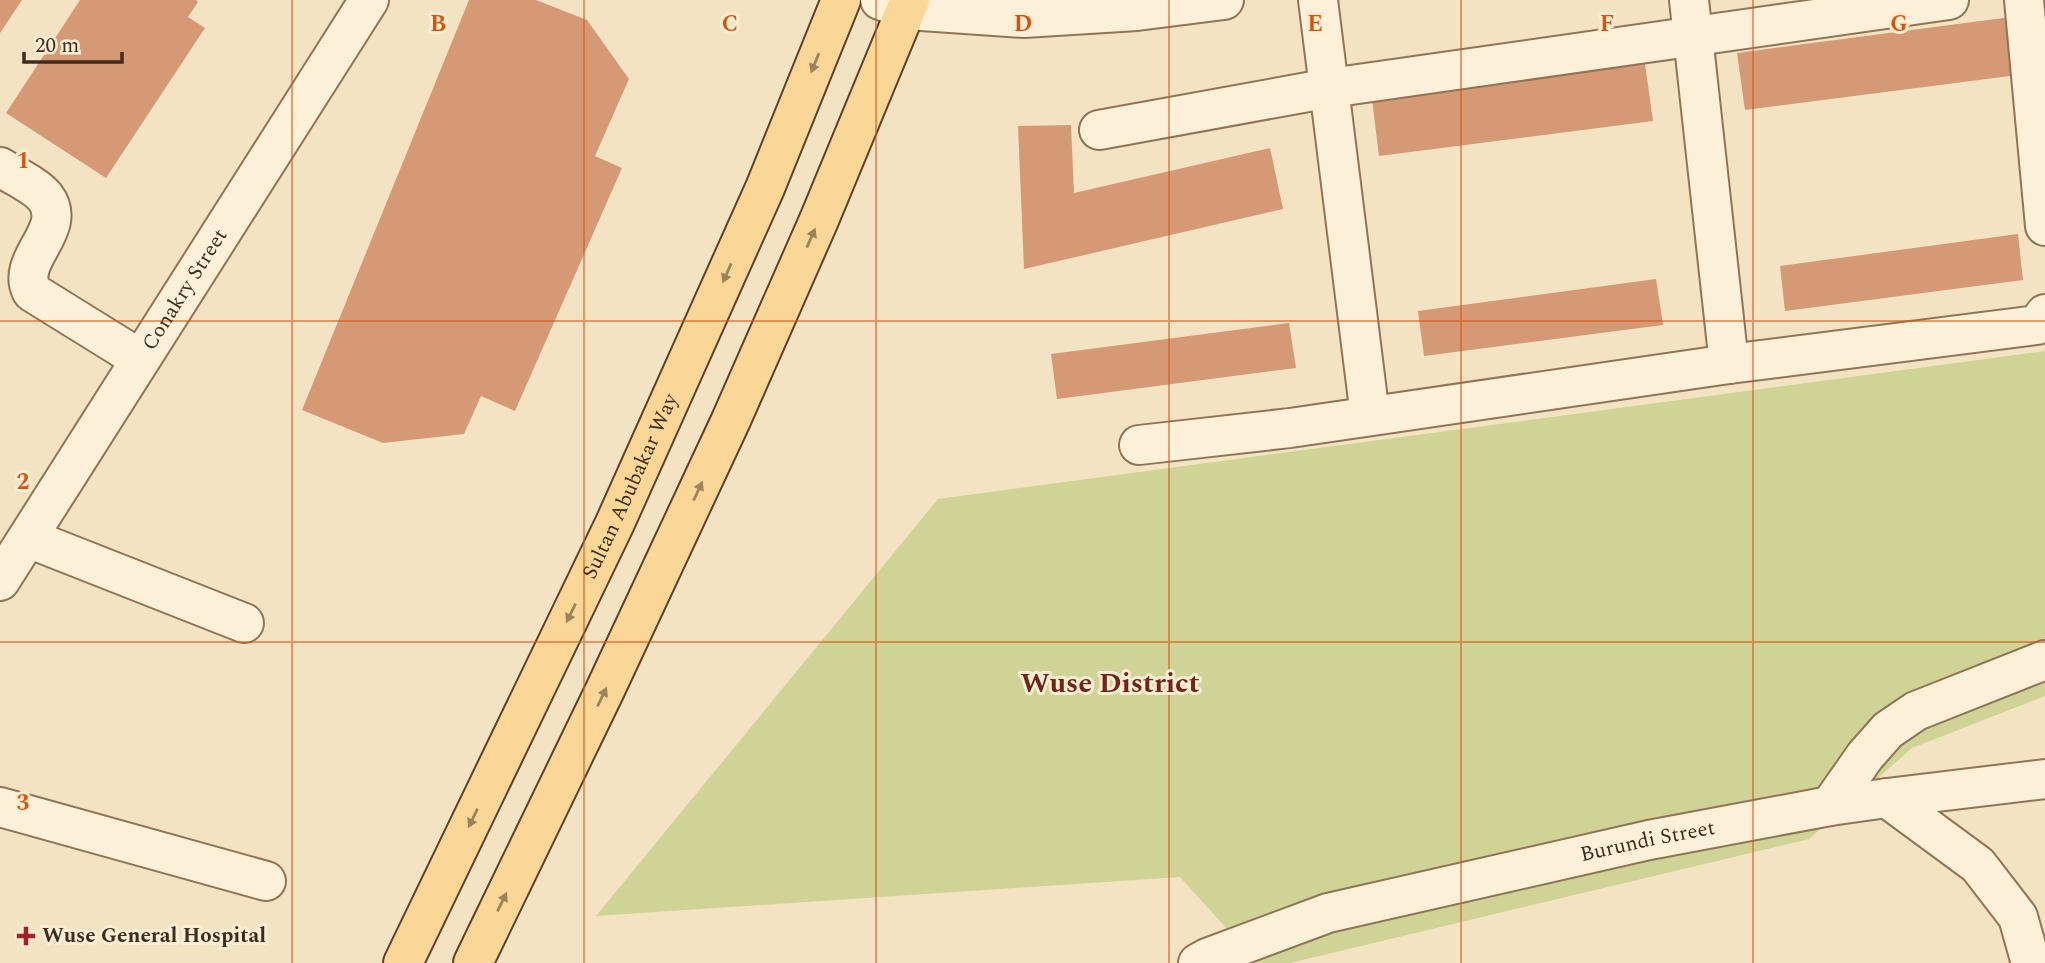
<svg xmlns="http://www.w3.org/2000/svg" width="2045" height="963" font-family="Spectral,serif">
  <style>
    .green { fill: #cfd395 }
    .building { fill: #d69975 }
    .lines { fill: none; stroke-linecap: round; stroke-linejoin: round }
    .minor-casing { stroke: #917357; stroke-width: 42 }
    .major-casing { stroke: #5e412c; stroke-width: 42 }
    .minor { stroke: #fdf0d8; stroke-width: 38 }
    .major { stroke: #fbd797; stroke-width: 38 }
    .oneway { fill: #9d825a }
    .grid { fill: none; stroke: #d7540e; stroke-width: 2; stroke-opacity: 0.55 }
    .poi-dot { fill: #a81f27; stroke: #faedd4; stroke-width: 2.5 }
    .labels { text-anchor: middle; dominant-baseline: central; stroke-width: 6; stroke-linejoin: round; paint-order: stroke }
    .street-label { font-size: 21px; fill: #3f2c1d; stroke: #faedd4 }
    .poi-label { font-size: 21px; font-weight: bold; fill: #3f2c1d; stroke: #faedd4; text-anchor: start }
    .district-label { font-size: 28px; font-weight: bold; fill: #712517; stroke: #faedd4 }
    .grid-label { font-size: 23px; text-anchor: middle; font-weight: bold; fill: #d7540e; stroke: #faedd4; stroke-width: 6; stroke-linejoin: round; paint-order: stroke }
  </style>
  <rect width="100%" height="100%" fill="#f3e3c3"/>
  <path class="green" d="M 2045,351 L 2045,696 L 1912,748 L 1809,839 L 1290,963 L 1258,963 L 1180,877 L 596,916 L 938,499 Z"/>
  <path class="building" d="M 0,0 L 22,0 L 0,33 Z
    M 80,0 L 196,0 L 198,2 L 188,17 L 205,28 L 106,178 L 6,113 Z
    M 469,0 L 536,0 L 587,20 L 629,79 L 595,156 L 622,168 L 515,411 L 481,396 L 464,434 L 383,443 L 302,410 Z
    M 2011,17 L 2018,75 L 1745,110 L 1737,53 Z
    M 1645,64 L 1653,121 L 1379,156 L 1372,99 Z
    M 1071,125 L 1074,193 L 1270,148 L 1283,209 L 1024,269 L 1018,126 Z
    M 2018,234 L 2023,280 L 1785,311 L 1780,266 Z
    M 1656,279 L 1663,325 L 1424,356 L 1418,311 Z
    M 1289,323 L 1296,368 L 1057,399 L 1051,354 Z"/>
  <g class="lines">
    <defs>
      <g id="minor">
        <path d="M 880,0 L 907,10 L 1024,18 L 1137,11 L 1224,0"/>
        <path d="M 1318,0 L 1370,416"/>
        <path d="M 1689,0 L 1729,364"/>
        <path d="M 2024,0 L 2045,226"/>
        <path d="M 1099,130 L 1330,88 L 1949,0"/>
        <path d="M 0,167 C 14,176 35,185 45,197 C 70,230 14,259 32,292 L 140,359"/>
        <path d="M 1139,445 L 1290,428 L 1729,364 L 2037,325 L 2045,314"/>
        <path d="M 28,538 L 244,623"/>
        <path id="s1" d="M 0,581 L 369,0"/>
        <path d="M 1887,798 L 2045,779"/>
        <path d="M 1830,806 L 1865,756 L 1888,730 L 1916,711 L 2045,660"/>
        <path d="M 0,807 L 266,881"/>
        <path id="s2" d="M 1198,963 L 1207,958 L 1328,913 L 1649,840 L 1830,806 L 1887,798 L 1978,865 L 2018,917 L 2031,963"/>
      </g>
      <g id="major">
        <path id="s3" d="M 403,963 L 615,523 L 765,188 L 841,0"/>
        <path d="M 473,963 L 605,690 L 731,420 L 819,220 L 910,0"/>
      </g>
    </defs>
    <use href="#minor" class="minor-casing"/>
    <use href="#major" class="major-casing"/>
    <use href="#minor" class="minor"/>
    <use href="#major" class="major"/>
  </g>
  <defs><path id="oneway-solid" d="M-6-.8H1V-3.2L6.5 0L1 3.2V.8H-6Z" transform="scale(1.75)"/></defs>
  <g class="oneway">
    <use href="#oneway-solid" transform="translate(815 63) rotate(112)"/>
    <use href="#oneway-solid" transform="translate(811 238) rotate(-66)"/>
    <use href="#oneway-solid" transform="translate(727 273) rotate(114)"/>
    <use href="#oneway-solid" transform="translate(698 491) rotate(-65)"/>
    <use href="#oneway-solid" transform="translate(571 613) rotate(116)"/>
    <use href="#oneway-solid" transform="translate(602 697) rotate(-64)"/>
    <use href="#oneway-solid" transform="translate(473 818) rotate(116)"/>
    <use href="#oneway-solid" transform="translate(502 902) rotate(-64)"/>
  </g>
  <path class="grid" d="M 292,0 L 292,963M 584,0 L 584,963M 876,0 L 876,963M 1169,0 L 1169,963M 1461,0 L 1461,963M 1753,0 L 1753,963M 0,321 L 2045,321M 0,642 L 2045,642"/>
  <path class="poi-dot" d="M22.5 925.5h7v7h7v7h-7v7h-7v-7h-7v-7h7z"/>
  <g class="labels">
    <g class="street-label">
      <text stroke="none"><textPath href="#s1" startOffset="345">Conakry Street</textPath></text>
      <text stroke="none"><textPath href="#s3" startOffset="528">Sultan Abubakar Way</textPath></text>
      <text stroke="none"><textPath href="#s2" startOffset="467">Burundi Street</textPath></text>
    </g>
    <g class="poi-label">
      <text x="42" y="936">Wuse General Hospital</text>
    </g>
    <g class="district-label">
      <text x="1110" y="683">Wuse District</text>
    </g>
  </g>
  <g class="grid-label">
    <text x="438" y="31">B</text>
    <text x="730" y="31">C</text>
    <text x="1023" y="31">D</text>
    <text x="1315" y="31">E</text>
    <text x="1607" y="31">F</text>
    <text x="1899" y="31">G</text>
    <text x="23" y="168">1</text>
    <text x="23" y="489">2</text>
    <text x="23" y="810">3</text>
  </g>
  <path d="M24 52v10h98v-10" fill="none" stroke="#3f2c1d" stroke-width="3.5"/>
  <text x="35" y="52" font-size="21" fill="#3f2c1d" stroke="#faedd4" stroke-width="5" paint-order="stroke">20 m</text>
</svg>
